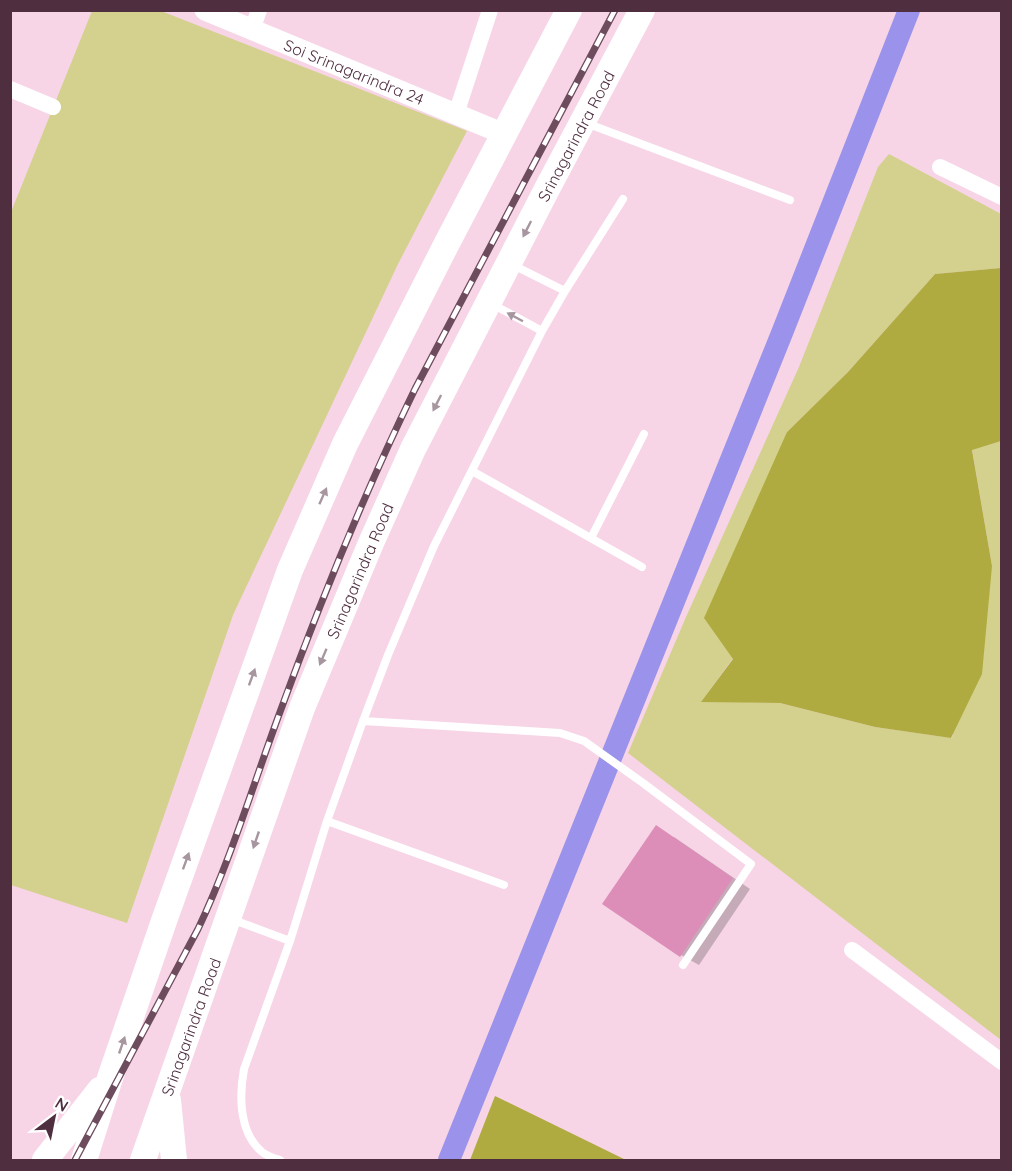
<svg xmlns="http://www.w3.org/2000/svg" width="1012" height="1171" font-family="Quicksand,sans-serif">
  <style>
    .green { fill: #d3d18d }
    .forest { fill: #b0ab41 }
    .shadow { fill: #0003 }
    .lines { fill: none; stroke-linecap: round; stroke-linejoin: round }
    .canal { stroke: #9a92eb; stroke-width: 22 }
    .building { fill: #dc8eb8 }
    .service { stroke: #fff; stroke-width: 8 }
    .minor { stroke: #fff; stroke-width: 16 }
    .tertiary { stroke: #fff; stroke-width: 21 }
    .primary { stroke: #fff; stroke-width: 26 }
    .rail-casing { stroke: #6d4c5e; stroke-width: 7 }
    .rail { stroke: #fff; stroke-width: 4.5; stroke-dasharray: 14; stroke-linecap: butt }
    .oneway { fill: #a796a0 }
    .labels { text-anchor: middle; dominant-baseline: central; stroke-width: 4.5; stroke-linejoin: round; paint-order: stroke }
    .street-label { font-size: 16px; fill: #4f2e40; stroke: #fff }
  </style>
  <rect width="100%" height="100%" fill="#f7d5e6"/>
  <path class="green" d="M 92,11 L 161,11 L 467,131 L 398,264 L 233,615 L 127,923 L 11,885 L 11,212 Z
    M 889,154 L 1001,214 L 1001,268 L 935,274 L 848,372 L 787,432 L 733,658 L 702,701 L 780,703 L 875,727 L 952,738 L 992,566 L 972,449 L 1001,441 L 1001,1040 L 628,753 L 686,617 L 799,367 L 878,167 Z"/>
  <path class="forest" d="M 1001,268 L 1001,441 L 972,450 L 992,566 L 982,674 L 951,738 L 875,727 L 780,703 L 701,702 L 733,659 L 704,618 L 787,432 L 848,372 L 935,274 Z
    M 495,1096 L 626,1160 L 470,1160 Z"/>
  <path class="shadow" d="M 674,837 L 750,889 L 699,965 L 681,955 Z"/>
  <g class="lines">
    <path class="canal" d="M 449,1160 L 782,333 L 909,10"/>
  </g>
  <path class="building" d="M 656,825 L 733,878 L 680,957 L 602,904 Z"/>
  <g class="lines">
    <path class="service" d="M 586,123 L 790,200
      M 511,264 L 565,291
      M 492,304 L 542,331
      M 472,471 L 642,567
      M 591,538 L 644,434
      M 363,721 L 560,733 L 584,741 L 643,783 L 751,864 L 683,965
      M 327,821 L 504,885
      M 231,919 L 290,941
      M 280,1160 C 274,1158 267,1156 262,1152 C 239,1133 239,1096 244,1069 L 290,941 L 327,821 L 363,721 L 388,655 L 434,546 L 542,331 L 565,291 L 623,199"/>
    <path class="minor" d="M 252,30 L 259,10
      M 10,89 L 53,107
      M 456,114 L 490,10
      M 940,167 L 1002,197
      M 852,950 L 1002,1062"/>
    <path class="tertiary" d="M 205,10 L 504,134"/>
    <path class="primary" d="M 168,1100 L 174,1160
      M 45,1160 L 100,1090
      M 84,1160 L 111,1075 L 165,918 L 290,570 L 345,444 L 446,245 L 569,10
      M 143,1160 L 302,708 L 371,543 L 413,449 L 548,187 L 642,10"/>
    <defs>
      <path id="rail" d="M 75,1160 L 198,929 C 231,859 253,785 280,712 C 320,602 364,494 415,389 L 615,10"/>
    </defs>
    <use href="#rail" class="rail-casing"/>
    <use href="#rail" class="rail"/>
  </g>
  <defs><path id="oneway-solid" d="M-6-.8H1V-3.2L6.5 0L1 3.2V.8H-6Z" transform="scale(1.5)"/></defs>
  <g class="oneway">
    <use href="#oneway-solid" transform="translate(527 229) rotate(117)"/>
    <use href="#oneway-solid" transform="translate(515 317) rotate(-152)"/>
    <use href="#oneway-solid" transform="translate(437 403) rotate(117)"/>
    <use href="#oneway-solid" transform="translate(323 496) rotate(-66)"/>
    <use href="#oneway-solid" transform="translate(323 657) rotate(113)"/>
    <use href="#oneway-solid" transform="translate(252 677) rotate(-70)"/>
    <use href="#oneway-solid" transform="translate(256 840) rotate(109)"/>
    <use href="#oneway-solid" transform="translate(186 861) rotate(-70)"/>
    <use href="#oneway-solid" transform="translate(122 1045) rotate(-71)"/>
  </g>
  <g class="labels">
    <g class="street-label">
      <text transform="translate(354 72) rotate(22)">Soi Srinagarindra 24</text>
      <text transform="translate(576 136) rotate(-62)">Srinagarindra Road</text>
      <text transform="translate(360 571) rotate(-67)">Srinagarindra Road</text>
      <text transform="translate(191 1027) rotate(-70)">Srinagarindra Road</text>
    </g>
  </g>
  <rect width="1012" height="1171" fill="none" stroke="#4f2e40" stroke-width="24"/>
  <g transform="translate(54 1117) rotate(32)" stroke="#ffffff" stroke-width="4.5" paint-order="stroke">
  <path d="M0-4.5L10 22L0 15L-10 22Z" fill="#4f2e40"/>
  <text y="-9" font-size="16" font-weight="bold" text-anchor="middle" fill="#4f2e40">N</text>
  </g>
</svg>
